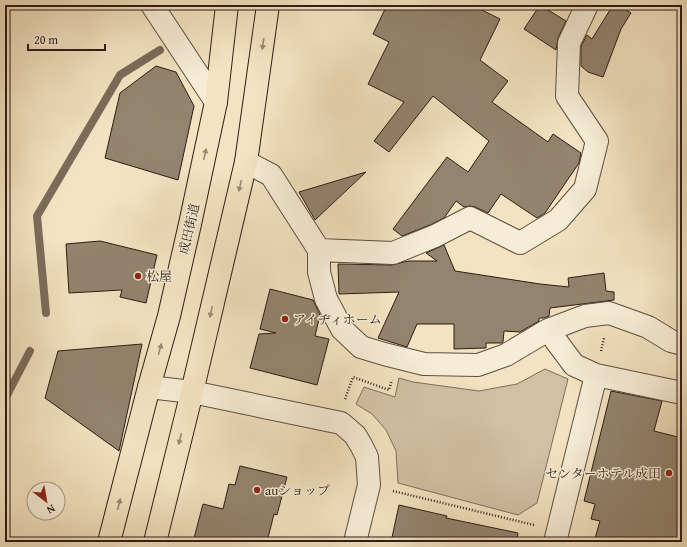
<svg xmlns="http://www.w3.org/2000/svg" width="687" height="547" font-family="'Gentium Book Plus','Noto Serif JP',serif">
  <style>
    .green { fill: #d1c1a4; stroke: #7e6f5d }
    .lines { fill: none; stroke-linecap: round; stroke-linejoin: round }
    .stream { stroke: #7b6c5a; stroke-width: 8 }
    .building { fill: #93846f; stroke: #2c1d16 }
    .street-casing { stroke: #5e4e41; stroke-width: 24 }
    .highway-casing { stroke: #2c1d16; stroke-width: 24 }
    .path { stroke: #2c1d16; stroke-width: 2.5; stroke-dasharray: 1 2; stroke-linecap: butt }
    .street { stroke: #f7edd7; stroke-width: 22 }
    .highway { stroke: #f3e3c1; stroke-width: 22 }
    .oneway { fill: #998a74 }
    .poi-dot { fill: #8f2418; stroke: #f7edd7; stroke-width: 1.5 }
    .labels { text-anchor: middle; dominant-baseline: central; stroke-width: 3; stroke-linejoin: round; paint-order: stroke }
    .street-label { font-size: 13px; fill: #2c1d16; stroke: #f7edd7 }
    .poi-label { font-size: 13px; fill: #2c1d16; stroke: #f7edd7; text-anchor: start }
  </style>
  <rect width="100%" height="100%" fill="#f3e3c1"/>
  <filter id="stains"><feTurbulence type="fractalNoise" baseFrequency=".005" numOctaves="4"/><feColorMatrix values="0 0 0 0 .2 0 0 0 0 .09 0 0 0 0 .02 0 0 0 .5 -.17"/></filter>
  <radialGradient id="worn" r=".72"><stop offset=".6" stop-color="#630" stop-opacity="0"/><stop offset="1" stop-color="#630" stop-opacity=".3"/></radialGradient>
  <path class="green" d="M 545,369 L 568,379 L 537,503 L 518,515 L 398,483 L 396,451 L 386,430 L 372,414 L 356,404 L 364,387 L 395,397 L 399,378 L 413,382 L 479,391 L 517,384 Z"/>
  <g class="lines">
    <path class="stream" d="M 46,313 L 37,216 L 120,75 L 160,50
      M 5,399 L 30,351"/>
  </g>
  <path class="building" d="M 387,5 L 472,5 L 500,19 L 480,60 L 508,81 L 492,102 L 548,142 L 553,134 L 581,153 L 579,163 L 545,213 L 537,218 L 501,194 L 488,213 L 475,207 L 470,206 L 464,207 L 456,201 L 444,218 L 430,225 L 402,236 L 393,229 L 447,157 L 468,172 L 489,141 L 433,96 L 389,152 L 374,141 L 404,102 L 368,84 L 389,42 L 373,34 Z
    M 540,5 L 566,21 L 558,38 L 556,50 L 524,29 Z
    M 613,5 L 618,5 L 631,13 L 621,29 L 603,77 L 588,72 L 581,66 L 581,46 L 587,35 L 592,39 Z
    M 156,66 L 176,72 L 194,106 L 178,180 L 105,158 L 120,93 Z
    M 366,172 L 315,220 L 299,192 Z
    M 100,241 L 157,255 L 146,303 L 120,297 L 122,290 L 69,293 L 66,244 Z
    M 444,245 L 455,271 L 540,284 L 569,287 L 568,278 L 604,273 L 606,291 L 614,292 L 614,300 L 550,308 L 549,316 L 544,318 L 539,318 L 539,321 L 520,332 L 504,331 L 503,342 L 502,343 L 486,343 L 486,348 L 454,349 L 454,324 L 417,324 L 407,347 L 378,338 L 399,292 L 339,294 L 338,264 L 392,265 L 408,261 L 437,261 L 426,253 Z
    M 270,289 L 313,300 L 320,315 L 315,336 L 329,339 L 317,385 L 250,368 L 259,334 L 276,333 L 260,329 Z
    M 142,344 L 119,451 L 45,398 L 58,351 Z
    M 611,391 L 662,401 L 654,431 L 682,438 L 682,542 L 594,542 L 600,521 L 591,519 L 595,504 L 584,501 Z
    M 240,466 L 287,477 L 277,515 L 274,514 L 267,542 L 193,542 L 203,504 L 223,509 L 229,484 L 235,485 Z
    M 399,505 L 447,516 L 446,518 L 518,533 L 517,542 L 391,542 Z"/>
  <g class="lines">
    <defs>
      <path id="street" d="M 152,5 L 216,102
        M 246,162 L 271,175 L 319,250 L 319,272 L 326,299 L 342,329 L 361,347 L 384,354 L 424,364 L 478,365 L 506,355 L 548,330 L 585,316 L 609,313 L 648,327 L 671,341 L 682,344
        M 319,250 L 393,253 L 435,236 L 470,218 L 520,243 L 558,220 L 585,189 L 597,141 L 567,96 L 569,43 L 587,5
        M 548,330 L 574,365 L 596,375
        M 149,387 L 192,392 L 341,423 L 355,435 L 361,445 L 367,457 L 369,485 L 355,542
        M 555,542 L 596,375 L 682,393"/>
      <path id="highway" d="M 109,542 L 149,387 L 169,316 L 190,224 L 216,102 L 227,5
        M 155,542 L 192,392 L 246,162 L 268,5"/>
    </defs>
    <use href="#street" class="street-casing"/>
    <use href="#highway" class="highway-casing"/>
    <path class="path" d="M 601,351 L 604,338
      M 345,399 L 353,377 L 389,390 L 392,380
      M 393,491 L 534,525"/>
    <use href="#street" class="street"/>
    <use href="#highway" class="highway"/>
  </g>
  <defs><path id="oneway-solid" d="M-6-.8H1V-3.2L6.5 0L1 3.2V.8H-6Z"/></defs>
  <g class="oneway">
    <use href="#oneway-solid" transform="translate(263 44) rotate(98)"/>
    <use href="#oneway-solid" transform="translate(205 154) rotate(-78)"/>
    <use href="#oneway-solid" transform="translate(240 186) rotate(103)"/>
    <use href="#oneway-solid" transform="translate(211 312) rotate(103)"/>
    <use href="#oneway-solid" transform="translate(160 349) rotate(-74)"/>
    <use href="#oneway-solid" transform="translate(180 439) rotate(104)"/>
    <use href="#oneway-solid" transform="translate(119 504) rotate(-76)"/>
  </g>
  <g class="poi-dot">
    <circle cx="138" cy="276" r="4"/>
    <circle cx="285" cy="319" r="4"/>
    <circle cx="669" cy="473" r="4"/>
    <circle cx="257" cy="490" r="4"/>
  </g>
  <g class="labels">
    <g class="street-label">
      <text transform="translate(189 229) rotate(-77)">成田街道</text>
    </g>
    <g class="poi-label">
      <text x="146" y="276">松屋</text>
      <text x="293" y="319">アイヂィホーム</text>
      <text x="661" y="473" text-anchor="end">センターホテル成田</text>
      <text x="265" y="490">auショップ</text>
    </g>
  </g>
  <rect width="687" height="547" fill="none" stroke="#f3e3c1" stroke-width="20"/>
  <rect x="6" y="6" width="675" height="535" fill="none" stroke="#2c1d16" stroke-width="2"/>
  <rect x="10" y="10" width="667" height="527" fill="none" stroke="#2c1d16"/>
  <g transform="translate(46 501) rotate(149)"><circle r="19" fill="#f7edd7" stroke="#a69a8a"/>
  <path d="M0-3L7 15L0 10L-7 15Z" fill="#8f2418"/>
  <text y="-6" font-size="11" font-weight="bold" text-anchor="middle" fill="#2c1d16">N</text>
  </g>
  <path d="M28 44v6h77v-6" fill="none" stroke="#2c1d16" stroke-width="2"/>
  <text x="34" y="44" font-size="12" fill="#2c1d16" stroke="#f7edd7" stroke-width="3" paint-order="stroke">20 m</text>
  <rect width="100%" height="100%" filter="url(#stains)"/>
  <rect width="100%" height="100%" fill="url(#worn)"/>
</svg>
